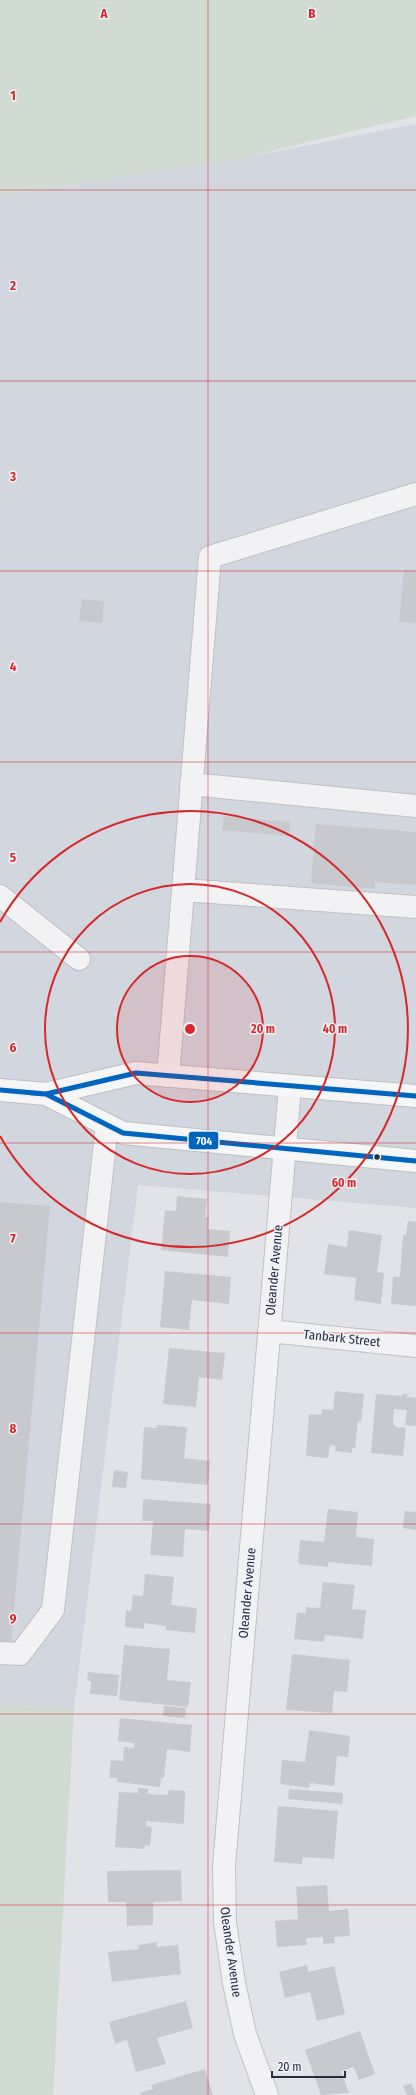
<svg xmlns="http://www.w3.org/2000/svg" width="416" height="2095" font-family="'Fira Sans Condensed',sans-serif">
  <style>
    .built { fill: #d2d6de }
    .green { fill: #d0dbd2 }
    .building { fill: #c8c9ce }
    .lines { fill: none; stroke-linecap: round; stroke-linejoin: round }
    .minor-casing { stroke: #c0c1c6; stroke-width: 24 }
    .major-casing { stroke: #bec0c6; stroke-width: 24 }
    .minor { stroke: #f2f2f4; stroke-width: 22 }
    .major { stroke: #f6f6f7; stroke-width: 22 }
    .bus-1-casing { stroke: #eff2f7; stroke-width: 8 }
    .bus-1 { stroke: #0065bd; stroke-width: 5 }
    .grid { fill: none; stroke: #d62828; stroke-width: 1; stroke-opacity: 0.55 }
    .ring { fill: none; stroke: #d62828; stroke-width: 2 }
    .bus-dot { fill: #272d43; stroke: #eff2f7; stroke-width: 1.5 }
    .labels { text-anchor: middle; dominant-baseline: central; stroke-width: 3; stroke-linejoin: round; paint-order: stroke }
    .street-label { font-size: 13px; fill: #272d43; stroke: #eff2f7 }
    .grid-label { font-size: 13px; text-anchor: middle; font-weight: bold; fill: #d62828; stroke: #eff2f7; stroke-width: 3; stroke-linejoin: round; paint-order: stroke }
    .centre { fill: #d62828; stroke: #eff2f7; stroke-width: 2 }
    .ring-label { font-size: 12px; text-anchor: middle; font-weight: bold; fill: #d62828; stroke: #eff2f7; stroke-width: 3; stroke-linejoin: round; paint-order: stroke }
    .line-badge { stroke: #eff2f7; stroke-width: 1.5 }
    .badge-label { font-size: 11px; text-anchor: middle; font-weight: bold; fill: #fff }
  </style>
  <rect width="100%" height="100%" fill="#e2e3e8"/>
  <path class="built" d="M 416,124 L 416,1208 L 138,1185 L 74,1709 L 0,1705 L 0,196 L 247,157 Z"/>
  <path class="green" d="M 0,0 L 416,0 L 416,116 L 247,157 L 0,196 Z
    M 0,1705 L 74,1709 L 53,2095 L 0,2095 Z"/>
  <path class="building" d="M 404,570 L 416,571 L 416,623 L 399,622 Z
    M 82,599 L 104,601 L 102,623 L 79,621 Z
    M 224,816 L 290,822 L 289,836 L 222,830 Z
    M 316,824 L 416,832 L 416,885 L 375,882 L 375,889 L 311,883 Z
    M 177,1196 L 207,1199 L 205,1217 L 209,1217 L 208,1229 L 230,1231 L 228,1257 L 161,1250 L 165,1210 L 176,1211 Z
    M 0,1202 L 50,1206 L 11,1644 L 0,1643 Z
    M 408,1221 L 416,1222 L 416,1306 L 391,1304 L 393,1277 L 400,1277 L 403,1235 L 406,1235 Z
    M 349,1230 L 382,1235 L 377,1272 L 384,1273 L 381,1304 L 354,1300 L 356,1278 L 324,1274 L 328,1244 L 347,1247 Z
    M 165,1271 L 231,1277 L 229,1304 L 192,1300 L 189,1330 L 160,1327 Z
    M 169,1348 L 225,1353 L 222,1380 L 199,1377 L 196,1407 L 163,1404 Z
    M 335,1391 L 364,1394 L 361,1422 L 358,1421 L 355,1448 L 352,1448 L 352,1453 L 335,1451 L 336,1446 L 330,1445 L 328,1458 L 306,1456 L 309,1414 L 321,1415 L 322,1409 L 333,1410 Z
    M 376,1394 L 402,1396 L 402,1394 L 408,1394 L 407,1397 L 416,1398 L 416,1426 L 405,1425 L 407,1410 L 394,1409 L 393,1424 L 396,1427 L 406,1428 L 403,1456 L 371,1453 Z
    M 157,1425 L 187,1427 L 184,1458 L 210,1461 L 208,1485 L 141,1479 L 144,1427 L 157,1428 Z
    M 114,1470 L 128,1472 L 126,1488 L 112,1487 Z
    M 143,1499 L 211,1504 L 209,1531 L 185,1529 L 183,1557 L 150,1555 L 153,1521 L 142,1521 Z
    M 328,1509 L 358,1512 L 356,1537 L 374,1539 L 372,1566 L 328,1562 L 328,1567 L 300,1564 L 298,1562 L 300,1540 L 324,1542 Z
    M 405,1511 L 416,1512 L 416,1530 L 403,1528 Z
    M 145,1574 L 174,1577 L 171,1605 L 197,1608 L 195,1633 L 166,1630 L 166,1626 L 144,1623 L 144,1629 L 125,1627 L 126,1610 L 131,1611 L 133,1595 L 143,1596 Z
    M 323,1582 L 355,1585 L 352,1609 L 366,1610 L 363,1639 L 325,1635 L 324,1642 L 294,1639 L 297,1613 L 306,1613 L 306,1607 L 320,1608 Z
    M 124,1645 L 170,1649 L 167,1680 L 191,1682 L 188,1707 L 119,1700 Z
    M 292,1654 L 350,1660 L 347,1692 L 334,1691 L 332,1713 L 286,1710 Z
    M 88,1672 L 119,1675 L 117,1696 L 90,1694 L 91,1681 L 87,1681 Z
    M 164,1706 L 186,1708 L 185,1718 L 163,1716 Z
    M 120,1718 L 192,1725 L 190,1752 L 167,1749 L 164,1778 L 161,1778 L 160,1787 L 117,1782 L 117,1778 L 109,1778 L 111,1760 L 123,1761 L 124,1747 L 134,1748 L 134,1743 L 118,1741 Z
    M 309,1730 L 350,1736 L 348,1757 L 337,1756 L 334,1786 L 310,1783 L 309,1788 L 280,1784 L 282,1760 L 305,1762 Z
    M 138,1788 L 148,1789 L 148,1794 L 168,1795 L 169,1790 L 185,1791 L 184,1824 L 146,1821 L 146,1826 L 152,1827 L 150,1846 L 145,1845 L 144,1849 L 115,1847 L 119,1792 L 138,1793 Z
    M 289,1789 L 343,1793 L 342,1804 L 288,1799 Z
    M 278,1806 L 338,1811 L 334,1859 L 303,1857 L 302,1864 L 274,1862 Z
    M 181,1870 L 182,1901 L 153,1902 L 153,1925 L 127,1926 L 126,1902 L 108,1902 L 107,1871 Z
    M 327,1885 L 329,1911 L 348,1909 L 350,1936 L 334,1937 L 335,1943 L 323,1944 L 323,1937 L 306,1938 L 307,1945 L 277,1947 L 275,1921 L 298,1919 L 296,1887 Z
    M 157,1942 L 157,1947 L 178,1945 L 181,1974 L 112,1982 L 108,1952 L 139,1949 L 138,1945 Z
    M 307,1965 L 308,1972 L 334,1966 L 345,2014 L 317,2021 L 310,1992 L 285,1998 L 279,1972 Z
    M 186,2001 L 193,2028 L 157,2038 L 166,2064 L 136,2072 L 127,2040 L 115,2044 L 109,2022 Z
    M 360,2031 L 375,2074 L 359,2080 L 354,2067 L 341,2071 L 349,2093 L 321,2095 L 305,2050 Z
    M 205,2069 L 213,2095 L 141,2095 L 140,2093 L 153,2089 L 151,2085 Z
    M 411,2083 L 416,2094 L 416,2095 L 407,2095 L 403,2086 Z"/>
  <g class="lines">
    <defs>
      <path id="minor" d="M 191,784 L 416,806
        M 183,890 L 416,907
        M 0,896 L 79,959
        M 168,1076 L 210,557 L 416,494
        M 269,1331 L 416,1346
        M 0,1653 L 20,1654 L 53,1610 L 107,1125
        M 267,2095 L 245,2034 L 234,1983 L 225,1922 L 224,1866 L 290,1087"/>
      <path id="major" d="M 0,1090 L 46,1094 L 136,1073 L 416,1096
        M 46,1094 L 123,1133 L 416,1161"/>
    </defs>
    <use href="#minor" class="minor-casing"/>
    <use href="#major" class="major-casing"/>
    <use href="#minor" class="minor"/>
    <use href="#major" class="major"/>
    <defs>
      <path id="bus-1" d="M 0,1090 L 46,1094 L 123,1133 L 416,1161
        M 31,1093 L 46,1094 L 136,1073 L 416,1096"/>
    </defs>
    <use href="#bus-1" class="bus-1-casing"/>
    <use href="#bus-1" class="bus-1"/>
  </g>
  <path class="grid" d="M 208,0 L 208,2095M 0,190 L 416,190M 0,381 L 416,381M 0,571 L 416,571M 0,762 L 416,762M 0,952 L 416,952M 0,1143 L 416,1143M 0,1333 L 416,1333M 0,1524 L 416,1524M 0,1714 L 416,1714M 0,1905 L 416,1905"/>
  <circle cx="190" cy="1029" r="73" fill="#d62828" fill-opacity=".12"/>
  <g class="ring">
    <circle cx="190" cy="1029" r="73"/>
    <circle cx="190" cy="1029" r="145"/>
    <path d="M0 922A218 218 0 1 1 0 1136"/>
  </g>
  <circle class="bus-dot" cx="377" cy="1157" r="3.5"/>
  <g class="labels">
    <g class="street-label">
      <text transform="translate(274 1270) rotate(-85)">Oleander Avenue</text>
      <text transform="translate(342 1338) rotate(6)">Tanbark Street</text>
      <text transform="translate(247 1593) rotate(-85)">Oleander Avenue</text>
      <text transform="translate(231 1952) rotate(82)">Oleander Avenue</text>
    </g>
  </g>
  <g class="grid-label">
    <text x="104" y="18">A</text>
    <text x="312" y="18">B</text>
    <text x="13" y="100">1</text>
    <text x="13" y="290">2</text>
    <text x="13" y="481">3</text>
    <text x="13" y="671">4</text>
    <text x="13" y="862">5</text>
    <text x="13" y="1052">6</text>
    <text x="13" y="1243">7</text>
    <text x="13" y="1433">8</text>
    <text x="13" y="1623">9</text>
  </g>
  <circle cx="190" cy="1029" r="6" class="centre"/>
  <g class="ring-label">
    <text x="263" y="1033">20 m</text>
    <text x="335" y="1033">40 m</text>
    <text x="344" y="1187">60 m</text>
  </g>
  <rect class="line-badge" x="188" y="1131" width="31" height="19" rx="4" fill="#0065bd"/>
  <g class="badge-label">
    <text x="204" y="1145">704</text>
  </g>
  <path d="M272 2071v6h73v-6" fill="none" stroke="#272d43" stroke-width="2"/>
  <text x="278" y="2071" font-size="12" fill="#272d43" stroke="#eff2f7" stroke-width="3" paint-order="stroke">20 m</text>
</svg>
